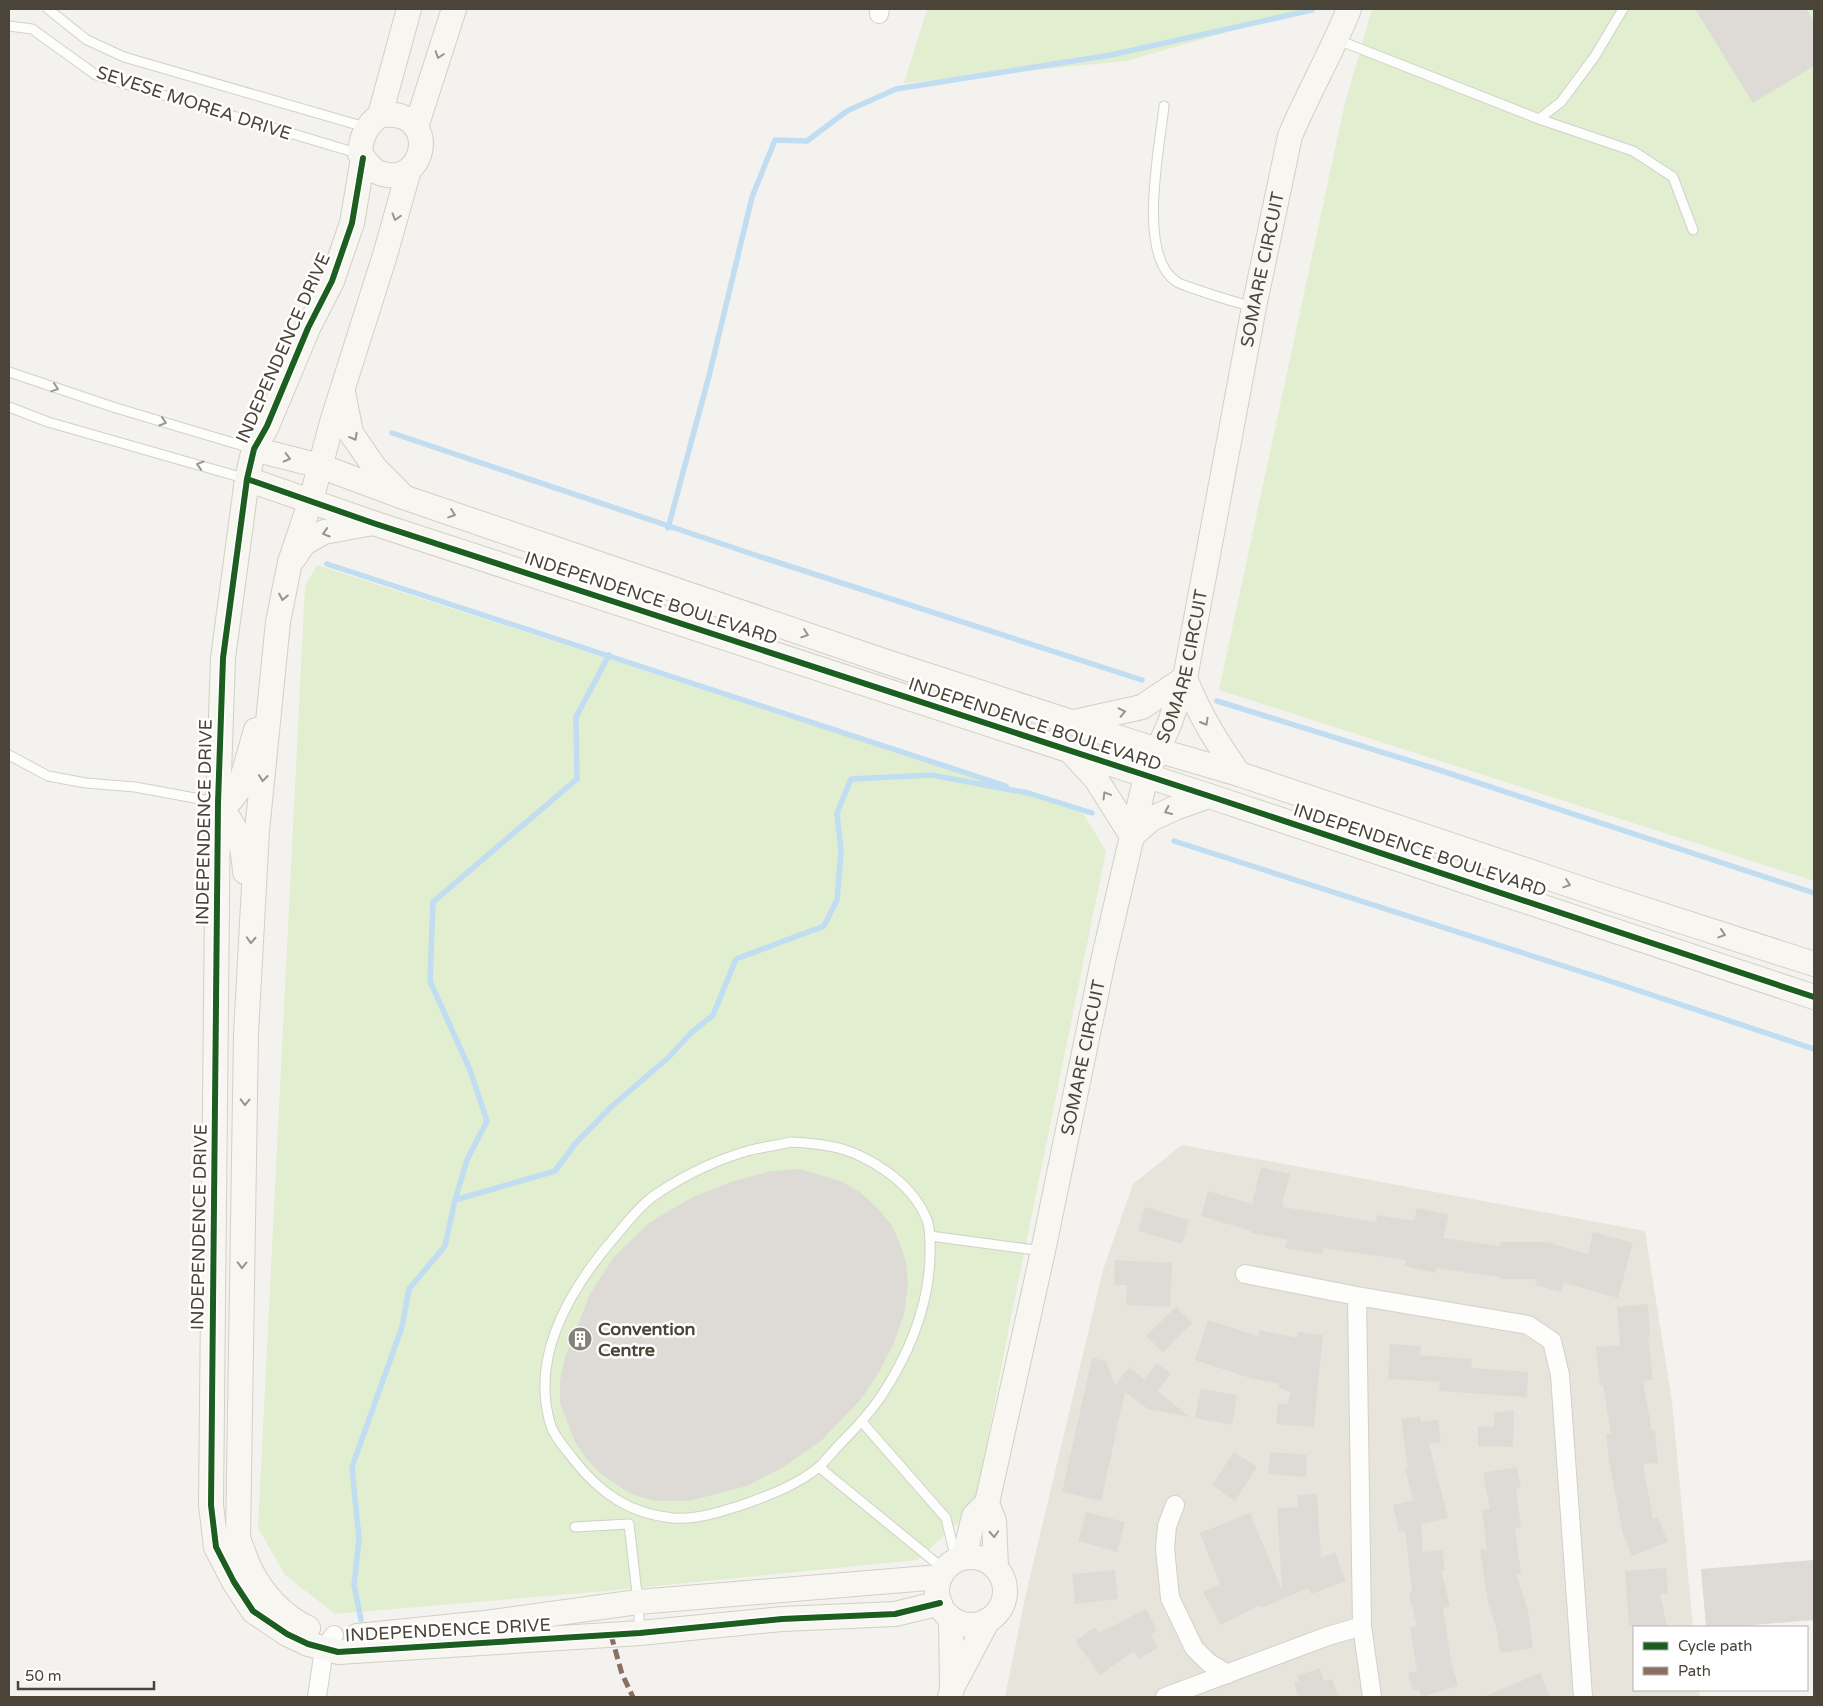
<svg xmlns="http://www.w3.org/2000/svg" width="1823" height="1706" font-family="'Varela Round',sans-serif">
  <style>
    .residential { fill: #e7e4dc }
    .green { fill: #e1eecf }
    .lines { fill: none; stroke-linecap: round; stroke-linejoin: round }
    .stream { stroke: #c0ddf1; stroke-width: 5.5 }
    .building { fill: #dedbd6 }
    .lane-casing { stroke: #d2d0cb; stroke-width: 11 }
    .street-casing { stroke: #d2d0cb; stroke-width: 20 }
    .secondary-casing { stroke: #d3cfc5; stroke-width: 26 }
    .lane { stroke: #fdfdfc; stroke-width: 9 }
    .street { stroke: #fdfdfc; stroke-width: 18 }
    .secondary { stroke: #f7f6f1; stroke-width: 24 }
    .quiet { stroke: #8d6e63; stroke-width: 5; stroke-dasharray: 10 5; stroke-linecap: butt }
    .cycleway-casing { stroke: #fff; stroke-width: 9 }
    .cycleway { stroke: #1b5e20; stroke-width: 6 }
    .oneway { stroke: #98948c }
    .oneway2 { stroke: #9b9791 }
    .labels { text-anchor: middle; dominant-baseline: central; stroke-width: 5; stroke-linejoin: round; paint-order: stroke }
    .street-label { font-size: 18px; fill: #4b4439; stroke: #fff }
    .poi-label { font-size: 18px; font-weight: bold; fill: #4b4439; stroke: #fff; text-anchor: start }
  </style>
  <rect width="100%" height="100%" fill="#f4f2ee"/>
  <path class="residential" d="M 1182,1145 L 1645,1231 L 1672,1401 L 1693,1627 L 1634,1627 L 1634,1690 L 1699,1690 L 1700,1697 L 1005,1697 L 1025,1598 L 1103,1270 L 1133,1184 Z"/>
  <path class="green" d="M 927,9 L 1308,9 L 1126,61 L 904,83 Z
    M 1372,9 L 1814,9 L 1814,881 L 1219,690 L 1344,107 Z
    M 317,565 L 1083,813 L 1106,851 L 1008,1332 L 975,1508 L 917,1560 L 606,1591 L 335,1614 L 285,1575 L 258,1528 L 305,586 Z"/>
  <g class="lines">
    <path class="stream" d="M 392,433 L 755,555 L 1142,680
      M 668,528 L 709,376 L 752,197 L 775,140 L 807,141 L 847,111 L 896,89 L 1111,55 L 1312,10
      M 327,564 L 1006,786
      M 1217,701 L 1436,769 L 1814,893
      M 1025,792 L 1092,813
      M 1174,841 L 1604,979 L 1814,1049
      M 455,1200 L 555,1171 L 575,1144 L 611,1107 L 669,1057 L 691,1033 L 713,1015 L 736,959 L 824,926 L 837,900 L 841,851 L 837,813 L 851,779 L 931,775 L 1028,793
      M 361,1620 L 354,1585 L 359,1540 L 352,1467 L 402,1327 L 409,1289 L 445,1246 L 455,1200 L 467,1160 L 487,1121 L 470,1070 L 430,981 L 433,902 L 577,779 L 576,717 L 609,655"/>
  </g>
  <path class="building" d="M 1695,9 L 1806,9 L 1814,22 L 1814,66 L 1753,103 Z
    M 1261,1167 L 1290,1174 L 1283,1200 L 1283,1207 L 1376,1222 L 1377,1215 L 1414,1221 L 1417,1208 L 1449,1215 L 1443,1238 L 1500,1246 L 1500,1242 L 1547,1242 L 1588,1254 L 1593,1232 L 1633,1243 L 1618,1298 L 1564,1283 L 1561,1292 L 1535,1285 L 1537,1279 L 1499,1279 L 1499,1277 L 1436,1268 L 1435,1273 L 1404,1266 L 1406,1260 L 1323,1248 L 1322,1254 L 1285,1248 L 1287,1240 L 1251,1233 L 1251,1231 L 1201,1216 L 1208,1191 L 1252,1204 Z
    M 800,1169 L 843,1182 L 861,1193 L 878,1209 L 891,1224 L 899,1241 L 906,1262 L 908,1286 L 904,1314 L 894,1343 L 879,1372 L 862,1398 L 822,1440 L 785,1466 L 747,1486 L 689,1501 L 654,1501 L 634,1495 L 620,1487 L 600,1473 L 586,1458 L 575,1442 L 560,1403 L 560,1381 L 565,1357 L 590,1294 L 613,1258 L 649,1223 L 672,1209 L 693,1197 L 731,1182 L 771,1171 Z
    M 1145,1207 L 1189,1220 L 1182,1244 L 1138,1231 Z
    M 1115,1260 L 1172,1263 L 1170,1307 L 1126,1305 L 1127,1285 L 1114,1285 Z
    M 1648,1304 L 1650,1337 L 1648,1337 L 1653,1380 L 1643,1381 L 1652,1431 L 1655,1430 L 1658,1463 L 1643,1464 L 1653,1519 L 1658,1517 L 1668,1542 L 1632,1556 L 1623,1534 L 1609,1462 L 1606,1434 L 1611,1434 L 1603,1385 L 1600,1385 L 1596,1347 L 1620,1345 L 1617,1307 Z
    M 1176,1307 L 1192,1323 L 1163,1352 L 1146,1336 Z
    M 1208,1320 L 1258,1336 L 1259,1330 L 1297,1338 L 1298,1332 L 1323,1335 L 1314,1427 L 1276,1424 L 1278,1403 L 1287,1404 L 1291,1392 L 1279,1388 L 1279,1384 L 1250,1378 L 1195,1360 Z
    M 1390,1344 L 1421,1346 L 1420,1355 L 1472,1359 L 1471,1368 L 1528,1372 L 1527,1397 L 1439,1391 L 1440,1382 L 1388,1379 Z
    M 1092,1358 L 1106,1361 L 1115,1385 L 1131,1365 L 1130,1368 L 1144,1379 L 1157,1363 L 1171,1374 L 1157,1391 L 1190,1417 L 1148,1409 L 1125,1392 L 1101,1501 L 1062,1492 Z
    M 1201,1389 L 1237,1395 L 1232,1425 L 1195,1418 Z
    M 1514,1410 L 1513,1447 L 1478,1446 L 1478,1426 L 1494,1427 L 1495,1413 Z
    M 1420,1416 L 1421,1422 L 1438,1420 L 1441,1442 L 1429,1444 L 1448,1518 L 1421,1524 L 1423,1552 L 1442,1550 L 1445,1570 L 1441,1570 L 1450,1606 L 1443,1608 L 1451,1660 L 1458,1686 L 1421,1697 L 1419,1690 L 1413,1691 L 1408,1673 L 1417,1671 L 1410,1627 L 1417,1626 L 1409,1595 L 1412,1590 L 1405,1531 L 1399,1532 L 1393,1505 L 1413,1500 L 1405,1468 L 1408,1468 L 1401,1419 Z
    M 1234,1452 L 1257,1467 L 1235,1501 L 1212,1485 Z
    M 1270,1452 L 1307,1455 L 1306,1477 L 1268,1474 Z
    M 1517,1467 L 1521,1488 L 1516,1489 L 1521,1527 L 1515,1528 L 1521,1574 L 1516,1574 L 1528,1611 L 1533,1648 L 1500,1653 L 1497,1631 L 1488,1603 L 1480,1550 L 1487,1549 L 1482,1510 L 1490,1509 L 1483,1473 Z
    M 1317,1494 L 1321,1558 L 1335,1552 L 1346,1581 L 1311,1594 L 1309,1588 L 1261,1608 L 1260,1605 L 1221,1625 L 1203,1592 L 1220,1584 L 1200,1533 L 1250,1513 L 1282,1590 L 1277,1508 L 1298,1507 L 1297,1495 Z
    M 1086,1512 L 1125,1522 L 1117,1552 L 1078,1541 Z
    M 1814,1560 L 1814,1620 L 1729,1627 L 1706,1627 L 1701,1569 Z
    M 1666,1568 L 1668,1593 L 1660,1594 L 1667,1627 L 1629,1627 L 1625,1571 Z
    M 1115,1570 L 1118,1599 L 1075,1604 L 1072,1574 Z
    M 1146,1609 L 1157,1630 L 1151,1634 L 1158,1648 L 1138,1659 L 1134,1651 L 1100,1675 L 1075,1641 L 1095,1627 L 1099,1633 Z
    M 1320,1668 L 1324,1681 L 1332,1679 L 1338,1697 L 1298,1697 L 1294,1683 L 1299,1681 L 1297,1676 Z
    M 1540,1673 L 1550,1697 L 1483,1697 Z"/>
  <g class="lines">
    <defs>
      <path id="lane" d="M 48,9 L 87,40 L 124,57 L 365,127
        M 9,26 L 32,29 L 96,75 L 360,154
        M 1338,40 L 1539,119 L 1633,151 L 1673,177 L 1693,230
        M 1164,106 C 1160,147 1136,256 1177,282 C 1182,285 1190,287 1195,289 C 1215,296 1234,302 1254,307
        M 1539,119 L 1561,102 L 1595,56 L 1623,9
        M 9,372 L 116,408 L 254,449
        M 9,407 L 48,422 L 247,479
        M 9,755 L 48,776 L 86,783 L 135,787 L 216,802
        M 791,1142 C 830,1144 853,1148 886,1171 C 903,1183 919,1200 927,1220 C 931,1231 930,1244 930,1255 C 929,1307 908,1356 880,1398 C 868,1415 855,1429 841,1443 C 834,1450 828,1458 821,1465 C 800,1484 768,1496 742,1505 C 720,1512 696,1520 673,1518 C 630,1514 600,1493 574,1460 C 567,1450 555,1438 551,1426 C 529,1357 571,1288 614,1238 C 626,1224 639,1206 655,1195 C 683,1176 718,1159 751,1150 C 764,1147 778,1145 791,1142 Z
        M 930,1236 L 1043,1251
        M 862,1422 L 946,1518 L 956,1560
        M 819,1467 L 945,1570
        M 575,1527 L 629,1524 L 638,1602 L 640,1633"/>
      <path id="street" d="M 879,14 L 880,9
        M 1245,1274 L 1357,1296 L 1528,1325 L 1552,1341 L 1560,1375 L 1583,1697
        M 1175,1505 L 1167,1526 L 1165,1548 L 1170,1598 L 1194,1648 L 1209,1663 L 1228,1674
        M 1362,1626 L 1372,1697
        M 317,1697 L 324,1649 L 334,1635
        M 1165,1697 L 1328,1636 L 1362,1626 L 1357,1296"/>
      <g id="secondary">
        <path d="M 380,115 C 387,115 394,114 400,116 C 435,126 423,180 387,175 C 382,174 377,173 373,169 C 368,165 364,159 360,154 C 361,136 366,126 380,115 Z"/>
        <path d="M 380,115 L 409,9"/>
        <path d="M 416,127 L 454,9"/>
        <path d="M 363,158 L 352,223 L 332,281 L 308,328 L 267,426 L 254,449 L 247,479 L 223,658 L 218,803 L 211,1505 L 216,1547 L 234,1582 L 253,1611 L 287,1634 L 308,1644 L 338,1652 L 640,1633 L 782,1619 L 895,1614 L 940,1603"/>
        <path d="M 343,392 L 351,433 L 375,468 L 399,492"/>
        <path d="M 254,449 L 320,466 L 406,498 L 887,662 L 1157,750 L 1239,774 L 1597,894 L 1814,964"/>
        <path d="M 247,479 L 373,523 L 1209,796 L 1814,997"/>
        <path d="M 294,558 L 304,543 L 324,532 L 373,523"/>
        <path d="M 1185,678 C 1200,716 1216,741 1239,774"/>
        <path d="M 1074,722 L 1142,707 L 1185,678"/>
        <path d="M 1072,753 L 1096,779 L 1132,836"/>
        <path d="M 218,803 L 231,800 L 239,789 L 256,730"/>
        <path d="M 218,803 C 237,829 243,840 245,872"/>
        <path d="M 1132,836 L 1151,819 L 1175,808 L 1209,796"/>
        <path d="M 964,1557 L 974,1516 L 987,1503"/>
        <circle cx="971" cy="1591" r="34"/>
        <path id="s1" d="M 996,1567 L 994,1521 L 987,1503 L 1043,1251 L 1103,961 L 1146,776 L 1169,725 L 1185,678 L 1254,307 L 1290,136 C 1308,93 1332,52 1349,9"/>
        <path d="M 308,1628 C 282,1616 261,1592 249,1567 C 245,1558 242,1548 238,1538 L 246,1034 L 257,831 L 278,622 L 290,562 L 311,500 L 333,419 L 385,255 L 409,170"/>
        <path d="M 357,1636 L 485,1623 L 638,1602 L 940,1577"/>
        <path d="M 953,1686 L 988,1620"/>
        <path d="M 950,1697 L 952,1688 L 951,1618"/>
      </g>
    </defs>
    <use href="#lane" class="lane-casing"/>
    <use href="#street" class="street-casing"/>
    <use href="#secondary" class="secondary-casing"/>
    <use href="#lane" class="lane"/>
    <use href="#street" class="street"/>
    <use href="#secondary" class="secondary"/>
    <path class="quiet" d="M 611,1635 L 622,1674 L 633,1697"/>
    <defs>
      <path id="cycleway" d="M 363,158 L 352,223 L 332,281 L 308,328 L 267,426 L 254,449 L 247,479 L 223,658 L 218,803 L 211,1505 L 216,1547 L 234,1582 L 253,1611 L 287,1634 L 308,1644 L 338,1652 L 640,1633 L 782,1619 L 895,1614 L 940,1603
        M 247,479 L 373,523 L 1209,796 L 1814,997"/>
    </defs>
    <use href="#cycleway" class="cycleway-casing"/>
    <use href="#cycleway" class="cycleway"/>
  </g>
  <defs><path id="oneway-chevron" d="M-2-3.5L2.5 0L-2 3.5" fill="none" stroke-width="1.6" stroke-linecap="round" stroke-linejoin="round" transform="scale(1.25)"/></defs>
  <g class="oneway">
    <use href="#oneway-chevron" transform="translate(439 55) rotate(108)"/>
    <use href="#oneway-chevron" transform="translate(396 217) rotate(106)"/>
    <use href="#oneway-chevron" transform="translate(354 437) rotate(61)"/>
    <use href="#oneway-chevron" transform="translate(287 458) rotate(14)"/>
    <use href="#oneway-chevron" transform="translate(452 514) rotate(19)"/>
    <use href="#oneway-chevron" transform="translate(326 533) rotate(163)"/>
    <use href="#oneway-chevron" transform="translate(283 597) rotate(101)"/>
    <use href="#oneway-chevron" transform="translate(805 634) rotate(19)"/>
    <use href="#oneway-chevron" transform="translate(1122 712) rotate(-13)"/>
    <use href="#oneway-chevron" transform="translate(1205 722) rotate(60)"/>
    <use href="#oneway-chevron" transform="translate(263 778) rotate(96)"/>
    <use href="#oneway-chevron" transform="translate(1106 795) rotate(-121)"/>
    <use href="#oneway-chevron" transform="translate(1168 811) rotate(155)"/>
    <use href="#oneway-chevron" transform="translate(1567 884) rotate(19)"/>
    <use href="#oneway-chevron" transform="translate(1722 934) rotate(18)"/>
    <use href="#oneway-chevron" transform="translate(251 940) rotate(93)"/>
    <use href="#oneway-chevron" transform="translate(245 1102) rotate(91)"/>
    <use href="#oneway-chevron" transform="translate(242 1265) rotate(91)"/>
    <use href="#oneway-chevron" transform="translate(994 1534) rotate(87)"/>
  </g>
  <g class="oneway2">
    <use href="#oneway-chevron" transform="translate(55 388) rotate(18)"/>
    <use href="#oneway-chevron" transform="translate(163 422) rotate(17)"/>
    <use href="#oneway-chevron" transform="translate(200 465) rotate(-164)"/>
  </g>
  <defs>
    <symbol id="building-disc" viewBox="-11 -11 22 22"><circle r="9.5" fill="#868178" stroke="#fff"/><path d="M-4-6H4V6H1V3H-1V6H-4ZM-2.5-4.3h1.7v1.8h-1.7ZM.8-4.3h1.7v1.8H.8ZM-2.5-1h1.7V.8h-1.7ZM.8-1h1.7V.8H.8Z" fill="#fff"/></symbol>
  </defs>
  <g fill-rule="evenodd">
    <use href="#building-disc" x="566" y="1325" width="28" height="28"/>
  </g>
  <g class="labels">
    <g class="street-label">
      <text transform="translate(194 103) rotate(18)">SEVESE MOREA DRIVE</text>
      <text stroke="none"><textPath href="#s1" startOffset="1331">SOMARE CIRCUIT</textPath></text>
      <text transform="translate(283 348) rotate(-66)">INDEPENDENCE DRIVE</text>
      <text transform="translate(651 598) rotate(18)">INDEPENDENCE BOULEVARD</text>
      <text stroke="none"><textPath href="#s1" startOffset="926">SOMARE CIRCUIT</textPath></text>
      <text transform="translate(1035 724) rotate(18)">INDEPENDENCE BOULEVARD</text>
      <text transform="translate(204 822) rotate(-89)">INDEPENDENCE DRIVE</text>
      <text transform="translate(1420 850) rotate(18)">INDEPENDENCE BOULEVARD</text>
      <text stroke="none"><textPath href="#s1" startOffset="521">SOMARE CIRCUIT</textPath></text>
      <text transform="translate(199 1227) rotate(-89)">INDEPENDENCE DRIVE</text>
      <text transform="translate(448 1630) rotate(-3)">INDEPENDENCE DRIVE</text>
    </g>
    <g class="poi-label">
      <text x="598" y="1329">Convention<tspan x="598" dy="21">Centre</tspan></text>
    </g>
  </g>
  <rect width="1823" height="1706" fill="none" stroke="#4b4439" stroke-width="20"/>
  <rect x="1633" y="1626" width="175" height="65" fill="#ffffff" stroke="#b7b4b0"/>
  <rect x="1643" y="1642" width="25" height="8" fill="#1b5e20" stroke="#b7b4b0"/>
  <text x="1678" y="1651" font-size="15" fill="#4b4439">Cycle path</text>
  <rect x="1643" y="1667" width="25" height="8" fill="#8d6e63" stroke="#b7b4b0"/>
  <text x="1678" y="1676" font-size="15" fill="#4b4439">Path</text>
  <path d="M18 1681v8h136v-8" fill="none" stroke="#4b4439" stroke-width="2.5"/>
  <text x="25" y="1681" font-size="15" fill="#4b4439" stroke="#ffffff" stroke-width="4" paint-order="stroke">50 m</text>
</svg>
